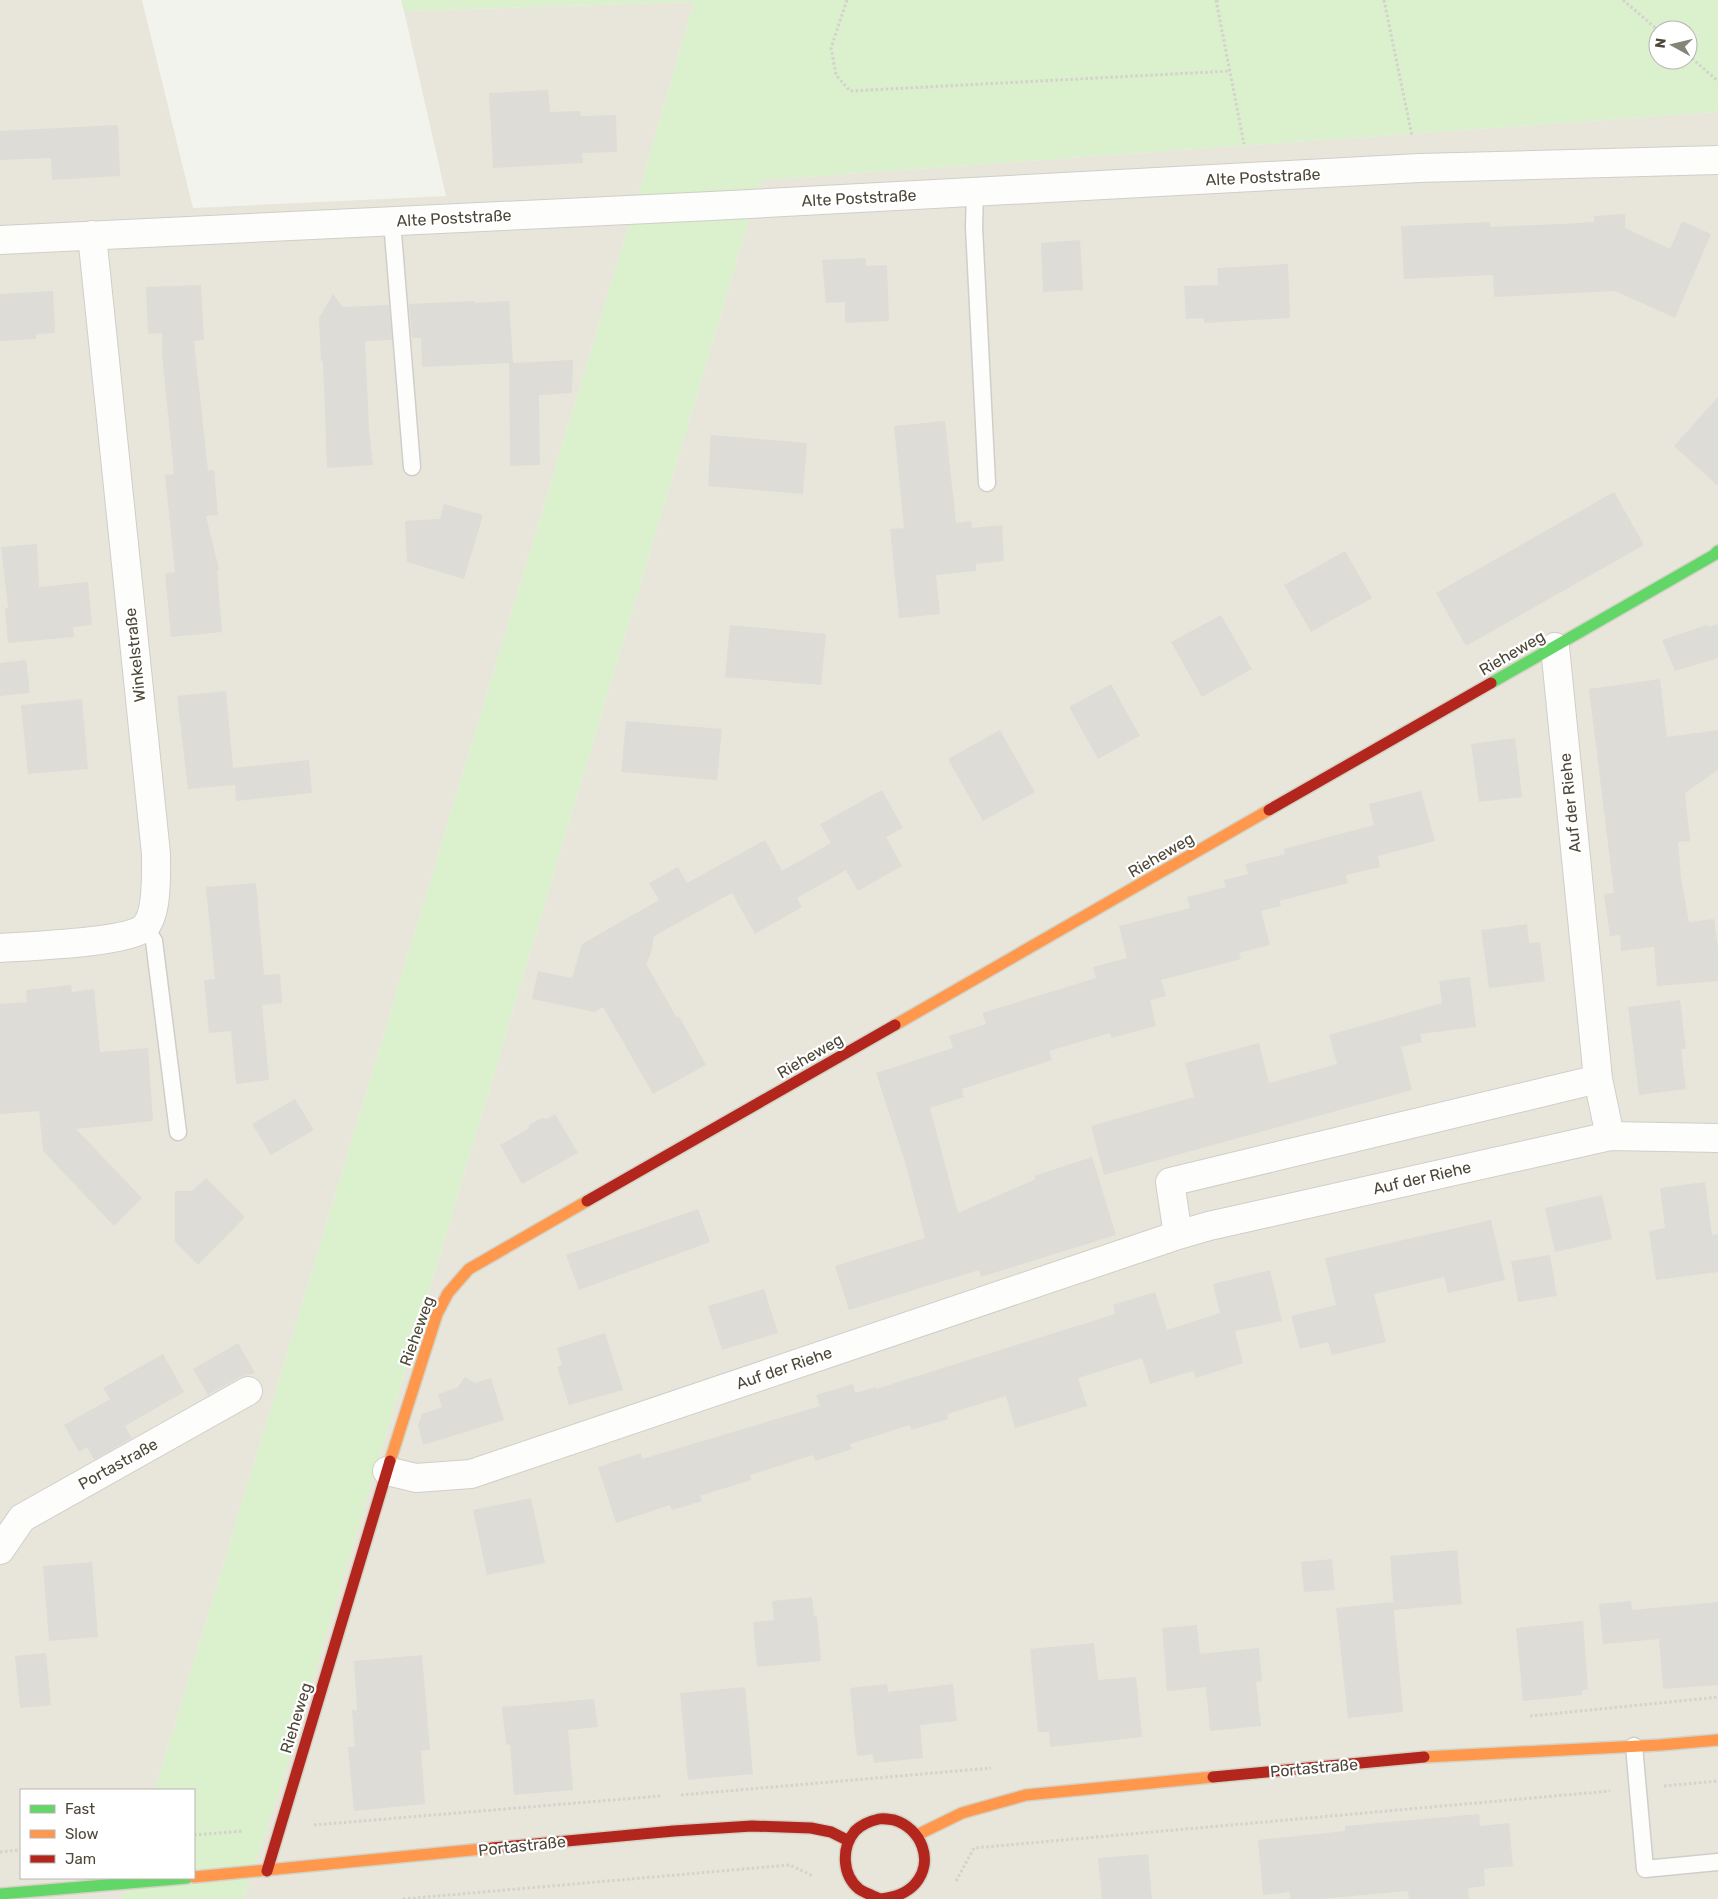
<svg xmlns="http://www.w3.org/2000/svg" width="1718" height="1899" font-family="Rubik,sans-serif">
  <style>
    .residential { fill: #e8e6db }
    .green { fill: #dbf0cc; fill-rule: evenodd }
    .building { fill: #dddcd6 }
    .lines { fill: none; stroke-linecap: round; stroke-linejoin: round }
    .lane-casing { stroke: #d0cec8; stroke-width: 19 }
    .street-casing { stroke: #d0cec8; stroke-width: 30 }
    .fast-casing { stroke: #d3d2c4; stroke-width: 14 }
    .slow-casing { stroke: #d3d2c4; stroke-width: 14 }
    .jam-casing { stroke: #d3d2c4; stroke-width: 14 }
    .path { stroke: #d3d2cc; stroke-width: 3; stroke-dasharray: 2.5 2.5; stroke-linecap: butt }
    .lane { stroke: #fdfdfc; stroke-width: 16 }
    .street { stroke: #fdfdfc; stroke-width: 28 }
    .fast { stroke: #63d668; stroke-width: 11 }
    .slow { stroke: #ff974d; stroke-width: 11 }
    .jam { stroke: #b3261e; stroke-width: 11 }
    .labels { text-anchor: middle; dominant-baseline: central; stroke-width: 4.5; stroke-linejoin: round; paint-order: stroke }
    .street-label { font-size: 16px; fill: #4c4737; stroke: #fff }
  </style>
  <rect width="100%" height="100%" fill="#f3f3ee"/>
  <path class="residential" d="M 0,0 L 142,0 L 193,208 L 446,196 L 404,11 L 694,2 L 641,185 L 155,1790 L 21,1790 L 21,1878 L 128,1878 L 122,1899 L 0,1899 Z
    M 1718,110 L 1718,1899 L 243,1899 L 279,1793 L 761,180 L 1716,112 Z"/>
  <path class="green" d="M 401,0 L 1718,0 L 1718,110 L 1716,112 L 761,180 L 279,1793 L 243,1899 L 122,1899 L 128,1878 L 194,1878 L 194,1790 L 155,1790 L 641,185 L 694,2 L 404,11 ZM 1658,30 L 1688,30 L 1688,60 L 1658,60 Z"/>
  <path class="building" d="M 548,90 L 550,112 L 580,111 L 581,116 L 616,115 L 617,152 L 582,153 L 583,163 L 493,168 L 489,93 Z
    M 118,125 L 120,176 L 52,180 L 51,158 L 0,160 L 0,131 Z
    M 1625,214 L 1625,228 L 1670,249 L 1682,221 L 1711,234 L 1675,318 L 1615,291 L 1494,297 L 1493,275 L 1404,279 L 1401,226 L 1490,222 L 1490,227 L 1561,224 L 1594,222 L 1594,216 Z
    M 1080,240 L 1083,290 L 1043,292 L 1041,243 Z
    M 866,258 L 866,266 L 887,265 L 889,321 L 845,323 L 845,302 L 826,303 L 822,260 Z
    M 1288,264 L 1290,318 L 1204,323 L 1204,318 L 1186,319 L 1184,286 L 1218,285 L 1217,268 Z
    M 201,285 L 204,340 L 194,341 L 208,471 L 214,470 L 218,515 L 206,516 L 219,569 L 217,570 L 222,632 L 171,637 L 165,573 L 175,572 L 165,475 L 174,474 L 162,354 L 162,333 L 148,334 L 146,287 Z
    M 53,291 L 55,333 L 36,334 L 36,339 L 0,341 L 0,294 Z
    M 333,294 L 343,307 L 389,305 L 392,340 L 365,341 L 369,429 L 373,465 L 327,468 L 323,361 L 321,361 L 319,318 Z
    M 475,301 L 474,303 L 509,301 L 513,363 L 573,360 L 572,393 L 539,395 L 540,465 L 510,466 L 509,363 L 422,367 L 421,338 L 412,338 L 409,304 Z
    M 1718,397 L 1718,486 L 1674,446 Z
    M 945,421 L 956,523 L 971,521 L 972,528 L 1002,525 L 1004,561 L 976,564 L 976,571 L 936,575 L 940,614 L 899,618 L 890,529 L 904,528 L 894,426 Z
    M 711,435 L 807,443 L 803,494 L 708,486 Z
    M 1614,492 L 1644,545 L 1466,646 L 1436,593 Z
    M 444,504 L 483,515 L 464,579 L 407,562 L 405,521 L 440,519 Z
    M 37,544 L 39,587 L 88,582 L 92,625 L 73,627 L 74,637 L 8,643 L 5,608 L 8,608 L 1,547 Z
    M 1345,551 L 1372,598 L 1311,632 L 1284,585 Z
    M 1221,615 L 1252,669 L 1202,697 L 1171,642 Z
    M 1718,624 L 1718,658 L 1675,671 L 1662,640 L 1707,625 L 1708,627 Z
    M 730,625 L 826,634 L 821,685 L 725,677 Z
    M 26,660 L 30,693 L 0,696 L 0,663 Z
    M 1660,679 L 1667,737 L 1718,730 L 1718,770 L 1685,793 L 1690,841 L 1678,842 L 1681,878 L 1689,922 L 1714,919 L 1718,949 L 1718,981 L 1657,986 L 1654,947 L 1621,951 L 1620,935 L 1610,936 L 1604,894 L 1614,893 L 1589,689 Z
    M 1111,684 L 1140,736 L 1098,759 L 1069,707 Z
    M 226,691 L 233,768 L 309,760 L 312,793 L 236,801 L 235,785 L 188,789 L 177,696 Z
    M 82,699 L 88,769 L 28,774 L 21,705 Z
    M 626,721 L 722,729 L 717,780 L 621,772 Z
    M 1000,730 L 1035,792 L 983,821 L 948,759 Z
    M 1515,738 L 1522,797 L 1479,802 L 1471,744 Z
    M 882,790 L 903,828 L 886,837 L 902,866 L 858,891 L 846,870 L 797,898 L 802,907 L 755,934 L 732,893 L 654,936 L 651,953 L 646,964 L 677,1018 L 679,1016 L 706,1065 L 653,1094 L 603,1007 L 595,1012 L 532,999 L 538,971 L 572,978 L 582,944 L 659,900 L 649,883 L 678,867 L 687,883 L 765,840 L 782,871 L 831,843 L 820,824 Z
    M 1421,791 L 1435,841 L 1378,856 L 1380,867 L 1346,875 L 1348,883 L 1279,901 L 1281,906 L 1261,911 L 1270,945 L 1239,953 L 1241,959 L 1161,980 L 1166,996 L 1150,1000 L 1156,1026 L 1111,1038 L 1110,1033 L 1049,1051 L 1052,1060 L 962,1089 L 964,1097 L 930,1108 L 958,1213 L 1036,1179 L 1034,1176 L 1092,1157 L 1116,1235 L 981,1277 L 979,1270 L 849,1310 L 835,1266 L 925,1238 L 905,1162 L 876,1073 L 953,1048 L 949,1036 L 986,1024 L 982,1013 L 1096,978 L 1093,967 L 1127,958 L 1119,926 L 1190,908 L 1187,897 L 1226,887 L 1224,880 L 1248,874 L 1245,864 L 1285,854 L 1284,849 L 1374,825 L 1369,804 Z
    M 256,883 L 264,975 L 280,974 L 282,1003 L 262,1005 L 269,1080 L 236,1084 L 231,1031 L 209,1033 L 204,980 L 215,979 L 206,887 Z
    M 1527,924 L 1529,943 L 1540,942 L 1545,981 L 1489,988 L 1481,930 Z
    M 1470,977 L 1476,1027 L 1420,1034 L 1422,1042 L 1401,1047 L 1412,1090 L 1104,1175 L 1091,1126 L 1194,1097 L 1185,1063 L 1259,1043 L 1269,1083 L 1337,1064 L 1329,1035 L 1442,1003 L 1439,981 Z
    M 71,985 L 72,992 L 94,989 L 100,1052 L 148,1048 L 153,1121 L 76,1129 L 142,1198 L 114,1226 L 43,1151 L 39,1111 L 0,1114 L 0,1004 L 27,1002 L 26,990 Z
    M 1680,1000 L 1686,1049 L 1681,1049 L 1686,1089 L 1639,1095 L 1628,1007 Z
    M 295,1099 L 314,1130 L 271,1155 L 252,1124 Z
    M 555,1114 L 578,1153 L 522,1184 L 500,1145 L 528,1129 L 530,1124 L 542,1118 L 547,1119 Z
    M 206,1178 L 245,1217 L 198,1265 L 175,1242 L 175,1191 L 192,1191 Z
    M 1705,1182 L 1712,1235 L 1718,1234 L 1718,1272 L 1656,1280 L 1649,1231 L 1665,1228 L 1660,1188 Z
    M 1602,1195 L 1612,1239 L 1555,1252 L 1545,1208 Z
    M 698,1209 L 710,1242 L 579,1290 L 566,1255 Z
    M 1491,1220 L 1505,1280 L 1448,1293 L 1444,1277 L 1374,1294 L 1386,1342 L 1332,1355 L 1328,1342 L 1300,1349 L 1291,1316 L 1336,1305 L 1325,1258 Z
    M 1550,1255 L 1557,1296 L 1518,1302 L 1511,1261 Z
    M 1270,1270 L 1282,1321 L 1235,1331 L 1243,1363 L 1196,1378 L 1193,1371 L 1150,1384 L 1142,1358 L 1078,1378 L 1087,1406 L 1015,1428 L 1006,1396 L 947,1414 L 948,1419 L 911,1430 L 910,1425 L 850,1444 L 852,1449 L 815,1461 L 813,1455 L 750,1475 L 751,1480 L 700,1496 L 702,1501 L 672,1510 L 670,1505 L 616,1523 L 598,1467 L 641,1453 L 642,1459 L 820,1406 L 816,1395 L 853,1384 L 855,1393 L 876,1387 L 876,1389 L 1115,1314 L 1113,1305 L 1155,1292 L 1167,1330 L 1220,1313 L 1213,1284 Z
    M 764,1289 L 778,1333 L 722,1350 L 708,1306 Z
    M 605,1333 L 623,1390 L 569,1405 L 557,1367 L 562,1365 L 557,1348 Z
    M 238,1343 L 255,1373 L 240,1377 L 208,1395 L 193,1369 Z
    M 163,1354 L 184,1392 L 125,1426 L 132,1438 L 94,1460 L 87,1447 L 79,1452 L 64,1425 L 110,1399 L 103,1388 Z
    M 465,1377 L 475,1383 L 491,1378 L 504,1420 L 423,1445 L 418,1425 L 422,1414 L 442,1407 L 438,1394 L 457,1388 Z
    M 531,1498 L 545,1563 L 487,1575 L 473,1510 Z
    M 1457,1550 L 1462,1604 L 1394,1610 L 1390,1556 Z
    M 1332,1559 L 1335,1590 L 1304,1592 L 1301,1562 Z
    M 92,1562 L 98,1637 L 49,1641 L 43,1566 Z
    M 812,1597 L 814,1616 L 817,1616 L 821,1661 L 757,1667 L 753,1622 L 774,1620 L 772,1601 Z
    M 1631,1601 L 1632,1610 L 1718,1602 L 1718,1685 L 1663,1689 L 1659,1639 L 1603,1644 L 1599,1604 Z
    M 1393,1602 L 1403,1712 L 1348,1718 L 1336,1608 Z
    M 1583,1621 L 1588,1689 L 1582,1691 L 1582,1695 L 1523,1701 L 1516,1628 Z
    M 1197,1625 L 1200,1654 L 1259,1648 L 1262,1681 L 1256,1682 L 1261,1726 L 1210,1731 L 1206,1687 L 1167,1691 L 1162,1628 Z
    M 1094,1643 L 1098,1680 L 1136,1677 L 1142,1737 L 1050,1747 L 1049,1732 L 1038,1732 L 1030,1649 Z
    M 46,1653 L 51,1705 L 20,1708 L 15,1656 Z
    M 422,1655 L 430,1750 L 421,1751 L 425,1804 L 354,1811 L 348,1747 L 355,1747 L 352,1710 L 357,1710 L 354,1661 Z
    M 887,1684 L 888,1692 L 953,1684 L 957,1721 L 920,1725 L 923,1758 L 874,1763 L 873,1754 L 857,1756 L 850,1688 Z
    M 745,1687 L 753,1774 L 688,1780 L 680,1693 Z
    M 594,1699 L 598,1727 L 568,1730 L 573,1790 L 514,1795 L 510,1744 L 506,1745 L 502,1707 Z
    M 1479,1814 L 1480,1826 L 1509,1823 L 1513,1866 L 1484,1869 L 1485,1886 L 1468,1888 L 1469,1899 L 1409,1899 L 1408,1891 L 1320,1899 L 1290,1899 L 1290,1892 L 1263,1895 L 1258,1840 L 1345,1831 L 1345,1826 Z
    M 1148,1854 L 1152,1899 L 1102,1899 L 1098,1858 Z"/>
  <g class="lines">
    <defs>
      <path id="lane" d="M 975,192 L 974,227 L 987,483
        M 392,221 L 412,467
        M 145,927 L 154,941 L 178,1132
        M 1634,1746 L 1645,1869 L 1718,1862"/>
      <path id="street" d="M 0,240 L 711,206 L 1419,168 L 1718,160
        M 0,948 C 28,946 125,943 144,928 C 158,915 156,872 156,854 L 92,235
        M 1610,1136 L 1718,1138
        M 1178,1235 L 1170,1182 L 1598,1079
        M 387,1471 L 416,1478 L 471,1474 L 1178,1235 L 1209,1226 L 1610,1136 L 1598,1079 L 1555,647
        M 0,1550 L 22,1518 L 248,1391"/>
      <path id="fast" d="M 1491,683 L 1714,555 L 1718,551
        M 0,1894 L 187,1878"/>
      <path id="slow" d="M 895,1025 L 1269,810
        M 390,1461 L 437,1314 L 448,1293 L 469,1269 L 587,1201
        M 1424,1757 L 1660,1745 L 1718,1740
        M 917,1835 L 962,1813 L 1026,1795 L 1213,1777
        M 194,1877 L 492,1848"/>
      <path id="jam" d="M 1269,810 L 1491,683
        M 587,1201 L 895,1025
        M 1213,1777 L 1424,1757
        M 492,1848 L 674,1831 L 752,1826 L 811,1828 L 831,1832 L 849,1841
        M 267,1871 L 390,1461
        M 880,1899 C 874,1896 865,1893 859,1889 C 842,1875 841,1848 855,1831 C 862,1824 870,1821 879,1819 C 884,1818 888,1819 894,1820 C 921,1828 935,1861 915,1884 C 906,1894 894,1897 881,1899"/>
    </defs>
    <use href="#lane" class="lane-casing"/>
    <use href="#street" class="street-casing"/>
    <use href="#fast" class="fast-casing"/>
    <use href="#slow" class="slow-casing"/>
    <use href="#jam" class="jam-casing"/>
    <path class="path" d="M 847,0 L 831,48 L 836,75 L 850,91 L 1230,71
      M 1216,0 L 1244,144
      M 1384,0 L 1412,136
      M 1623,0 L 1658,30
      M 1216,1 L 1221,0
      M 1688,55 L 1718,81
      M 1530,1716 L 1718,1697
      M 1664,1786 L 1718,1781
      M 681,1795 L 991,1768
      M 314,1825 L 660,1796
      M 194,1835 L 243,1831
      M 0,1852 L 21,1850
      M 956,1881 L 974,1848 L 1610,1791
      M 403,1899 L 790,1865 L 813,1876"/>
    <use href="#lane" class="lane"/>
    <use href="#street" class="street"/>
    <use href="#fast" class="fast"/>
    <use href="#slow" class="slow"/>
    <use href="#jam" class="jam"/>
  </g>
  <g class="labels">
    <g class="street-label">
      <text transform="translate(1263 177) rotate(-3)">Alte Poststraße</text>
      <text transform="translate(859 198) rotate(-3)">Alte Poststraße</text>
      <text transform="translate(454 218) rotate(-3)">Alte Poststraße</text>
      <text transform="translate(1512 653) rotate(-30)">Rieheweg</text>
      <text transform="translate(135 655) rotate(-96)">Winkelstraße</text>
      <text transform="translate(1570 803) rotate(-96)">Auf der Riehe</text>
      <text transform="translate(1161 855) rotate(-30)">Rieheweg</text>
      <text transform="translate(810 1056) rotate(-30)">Rieheweg</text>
      <text transform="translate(1422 1178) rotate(-13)">Auf der Riehe</text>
      <text transform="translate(417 1331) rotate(-70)">Rieheweg</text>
      <text transform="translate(784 1368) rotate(-19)">Auf der Riehe</text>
      <text transform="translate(118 1464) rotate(-29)">Portastraße</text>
      <text transform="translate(296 1718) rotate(-73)">Rieheweg</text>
      <text transform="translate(1314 1768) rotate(-5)">Portastraße</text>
      <text transform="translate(522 1846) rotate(-6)">Portastraße</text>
    </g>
  </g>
  <rect x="20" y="1789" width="175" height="90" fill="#ffffff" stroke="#b7b5af"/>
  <rect x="30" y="1805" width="25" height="8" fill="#63d668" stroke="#b7b5af"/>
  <text x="65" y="1814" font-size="15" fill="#4c4737">Fast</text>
  <rect x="30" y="1830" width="25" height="8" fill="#ff974d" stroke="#b7b5af"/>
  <text x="65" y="1839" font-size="15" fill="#4c4737">Slow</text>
  <rect x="30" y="1855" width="25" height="8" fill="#b3261e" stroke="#b7b5af"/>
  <text x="65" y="1864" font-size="15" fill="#4c4737">Jam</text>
  <g transform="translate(1673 45) rotate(278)"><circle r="24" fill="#ffffff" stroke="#b7b5af"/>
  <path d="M0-4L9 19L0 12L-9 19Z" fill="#868377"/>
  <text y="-8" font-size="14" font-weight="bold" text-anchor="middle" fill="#4c4737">N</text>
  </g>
</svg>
